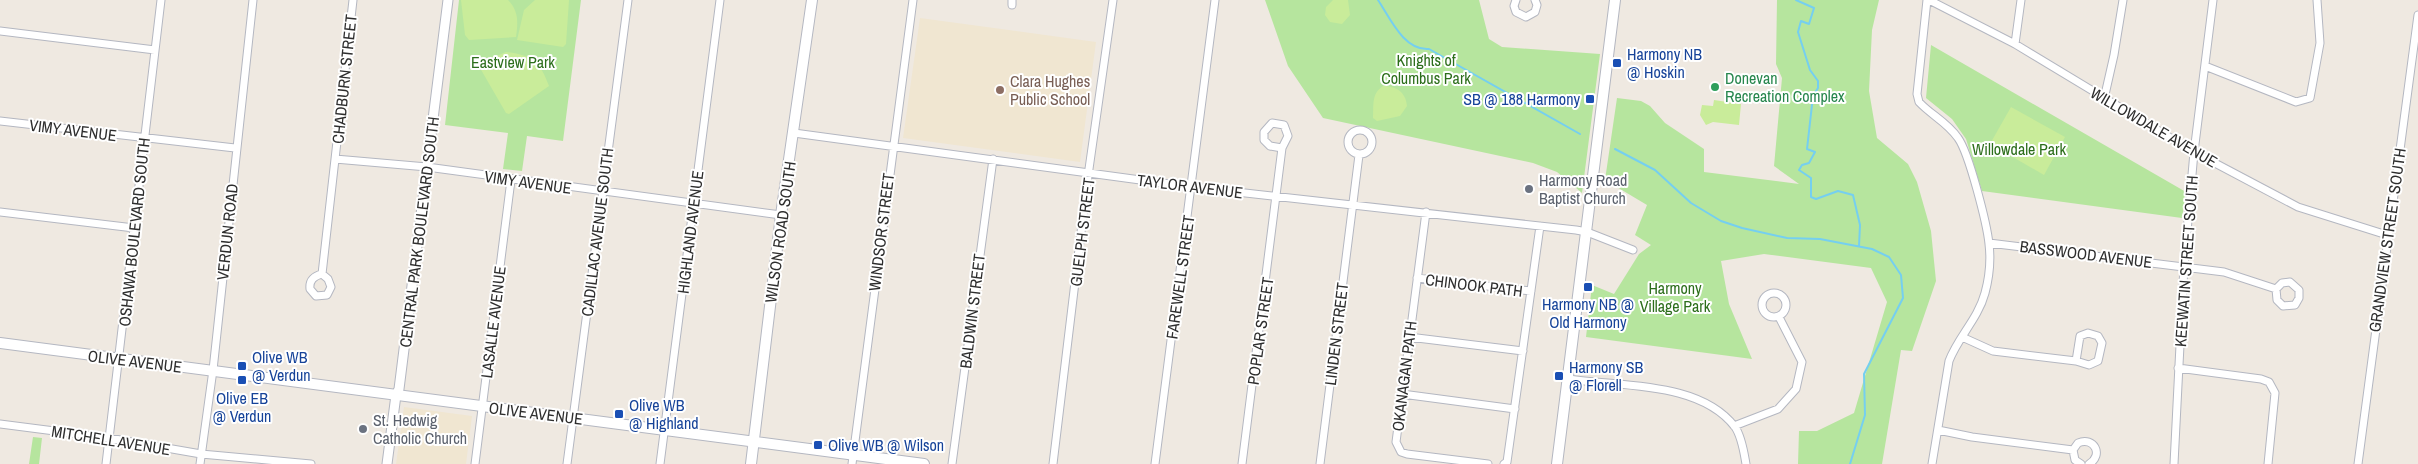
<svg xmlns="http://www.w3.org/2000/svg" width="2418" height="464" font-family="'Archivo Narrow',sans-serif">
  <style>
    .education { fill: #f0e6d1 }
    .green { fill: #b6e59e }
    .pitch { fill: #c9ec9a }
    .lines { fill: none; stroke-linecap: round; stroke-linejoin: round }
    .stream { stroke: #75cff0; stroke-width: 2 }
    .minor-casing { stroke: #b4b7c1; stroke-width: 9 }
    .tertiary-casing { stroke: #b4b7c1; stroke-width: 11 }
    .secondary-casing { stroke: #b4b7c1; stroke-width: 12 }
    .minor { stroke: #fff; stroke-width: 7 }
    .tertiary { stroke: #fff; stroke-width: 9 }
    .secondary { stroke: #fff; stroke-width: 10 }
    .transit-dot { fill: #1a4fb4; stroke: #fff; stroke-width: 2 }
    .leisure-dot { fill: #2e9e5b; stroke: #fff; stroke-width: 2 }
    .education-dot { fill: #8d6e63; stroke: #fff; stroke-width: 2 }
    .worship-dot { fill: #6b7280; stroke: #fff; stroke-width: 2 }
    .labels { text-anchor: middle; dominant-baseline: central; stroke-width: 4; stroke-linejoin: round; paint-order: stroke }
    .transit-label { font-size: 16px; fill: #164399; stroke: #fff; text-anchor: start }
    .park-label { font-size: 16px; fill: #2c6e1b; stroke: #fff }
    .leisure-label { font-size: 16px; fill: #27864d; stroke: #fff; text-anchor: start }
    .street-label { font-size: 16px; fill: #2e2e2e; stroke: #fff }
    .education-label { font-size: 16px; fill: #785e54; stroke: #fff; text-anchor: start }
    .worship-label { font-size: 16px; fill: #5b616d; stroke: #fff; text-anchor: start }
  </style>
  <rect width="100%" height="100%" fill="#efe9e1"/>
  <path class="education" d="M 920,18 L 1096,42 L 1080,162 L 903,138 Z
    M 404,407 L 472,416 L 466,464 L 396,464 Z"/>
  <path class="green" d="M 459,0 L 581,0 L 563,141 L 527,136 L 522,171 L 503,169 L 508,133 L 445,125 Z
    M 1265,0 L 1479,0 L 1489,39 L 1502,47 L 1600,54 L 1582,193 L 1557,172 L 1533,163 L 1323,118 L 1288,66 Z
    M 1777,0 L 1879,0 L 1872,30 L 1869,91 L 1877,138 L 1908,164 L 1917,182 L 1931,231 L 1936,281 L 1912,351 L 1901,350 L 1882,464 L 1798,464 L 1799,431 L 1817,431 L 1854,413 L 1887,302 L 1871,268 L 1764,254 L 1721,261 L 1729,304 L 1752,359 L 1586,337 L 1592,285 L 1614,294 L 1639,254 L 1651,245 L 1635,235 L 1647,205 L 1605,180 L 1617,98 L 1641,101 L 1650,106 L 1665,123 L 1704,149 L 1704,172 L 1799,184 L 1774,166 L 1782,78 L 1776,64 Z
    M 1931,45 L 2186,192 L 2182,218 L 1982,191 L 1966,139 L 1952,119 L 1926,98 Z
    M 33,437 L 42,438 L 39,464 L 29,464 Z"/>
  <path class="pitch" d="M 461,0 L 508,0 C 519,11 518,23 516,37 L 469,40 L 465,35 Z
    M 535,0 L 569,0 L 566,44 L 563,47 L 517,40 L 524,10 Z
    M 1333,0 L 1348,0 L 1350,15 L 1342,24 L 1330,22 L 1325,15 L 1326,7 Z
    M 506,52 C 532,55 540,61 549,86 L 509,114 L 506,113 L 480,68 L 492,58 Z
    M 1383,86 C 1396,86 1406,92 1407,106 L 1400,116 L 1377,121 L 1373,118 C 1374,105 1371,94 1383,86 Z
    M 1714,100 L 1741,104 L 1739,125 L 1713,122 L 1706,125 L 1700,115 L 1702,105 L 1713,106 Z
    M 2011,107 L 2065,137 L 2044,175 L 1990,144 Z"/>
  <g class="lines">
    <path class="stream" d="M 1378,0 C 1390,18 1404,51 1429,49 L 1580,134
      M 1796,0 L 1814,8 L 1809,24 L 1801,21 L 1798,32 L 1810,70 L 1818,81 L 1818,88 L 1813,96 L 1807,149 L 1815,152 L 1809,163 L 1802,165 L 1799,170 L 1811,178 L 1811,197 L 1816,199 L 1838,191 L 1853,195 L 1860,225 L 1859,246
      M 1615,149 L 1655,170 L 1691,203 L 1721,221 L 1742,228 L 1787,238 L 1820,239 L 1872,249 L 1889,257 L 1901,275 L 1903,298 L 1864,374 L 1865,415 L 1850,464"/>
    <defs>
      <path id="minor" d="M 1516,0 L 1514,6 L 1516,12 L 1526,17 L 1535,12 L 1537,5 L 1535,0
        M 1927,0 L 1917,94 L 1919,102 C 1931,115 1947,122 1958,138 C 1969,153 1987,224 1989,244 C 1991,260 1989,278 1985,293 C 1978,319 1958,337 1949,361 L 1932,464
        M 1929,0 L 2015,44 L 2194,152 L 2298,207 L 2387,235
        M 1012,5 L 1012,0
        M 0,31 L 155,50
        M 2015,44 L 2021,0
        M 2205,66 L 2296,102 L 2310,98 L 2320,43 L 2317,0
        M 2104,99 L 2114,55 L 2123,0
        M 0,121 L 235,148
        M1348 142a12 12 0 1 1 24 0a12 12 0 1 1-24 0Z
        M 794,133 L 1192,187 L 1576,230 L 1587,232 L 1633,250
        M 335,159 L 427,167 L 781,215
        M 0,212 L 134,228
        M 1426,212 L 1396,442 L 1401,452 L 1407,454 L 1488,464
        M 1989,243 L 2224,272 L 2276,289 L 2282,283 L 2290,282 L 2299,290 L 2299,298 L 2295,305 L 2283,306 L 2277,300 L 2276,289
        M 322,274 L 328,279 L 331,287 L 327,295 L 316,296 L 310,289 C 309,280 314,276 322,274 L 353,0
        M 1417,278 L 1531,291
        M1762 305a12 12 0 1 1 24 0a12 12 0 1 1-24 0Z
        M 1409,337 L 1523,351
        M 1962,337 L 1993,351 L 2076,361 L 2080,336 L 2088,333 L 2098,336 L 2102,343 L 2098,361 L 2089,365 L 2076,361
        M 2178,368 L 2261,379 L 2269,382 L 2275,393 L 2268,464
        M 1569,379 C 1621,387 1700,381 1735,427 C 1742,437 1744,453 1746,464
        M 1402,394 L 1515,409
        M 0,424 L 109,438 L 201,454 L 311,464
        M 1734,426 L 1778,409 L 1796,389 L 1802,362 L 1779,317
        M 1938,430 L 1972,437 L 2073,450
        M 106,464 L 161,0
        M 200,464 L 213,370 L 253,0
        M 475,464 L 511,180
        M 567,464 L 628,0
        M 660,464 L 720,0
        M 852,464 L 913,0
        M 952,464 L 993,159
        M 1053,464 L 1087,183 L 1113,0
        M 1155,464 L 1215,0
        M 1242,464 L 1282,148 L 1288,136 L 1284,125 L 1272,123 L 1264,132 L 1264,140 L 1270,146 L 1282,148
        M 1320,464 L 1359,155
        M 1504,464 L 1507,462 L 1540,226
        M 2081,464 L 2075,460 L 2073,450 L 2078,443 C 2094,436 2104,455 2089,464
        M 2174,464 L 2184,266 L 2194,152 L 2213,0
        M 2358,464 L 2418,15"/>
      <path id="tertiary" d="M 387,464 L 396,395 L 399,389 L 448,0"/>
      <path id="secondary" d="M 0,343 L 924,464
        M 751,464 L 781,215 L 812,0
        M 1557,464 L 1615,0"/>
    </defs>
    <use href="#minor" class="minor-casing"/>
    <use href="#tertiary" class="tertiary-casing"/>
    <use href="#secondary" class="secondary-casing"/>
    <use href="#minor" class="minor"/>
    <use href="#tertiary" class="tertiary"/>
    <use href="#secondary" class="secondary"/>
  </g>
  <g class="transit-dot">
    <rect x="1612" y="58" width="10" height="10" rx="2.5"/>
    <rect x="1585" y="94" width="10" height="10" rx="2.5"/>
    <rect x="1583" y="282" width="10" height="10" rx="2.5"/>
    <rect x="237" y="361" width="10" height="10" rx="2.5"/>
    <rect x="1554" y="371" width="10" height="10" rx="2.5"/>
    <rect x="237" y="375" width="10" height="10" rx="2.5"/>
    <rect x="614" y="409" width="10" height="10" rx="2.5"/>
    <rect x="813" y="440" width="10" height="10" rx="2.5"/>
  </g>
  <circle class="leisure-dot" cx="1715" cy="87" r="5"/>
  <circle class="education-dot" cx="1000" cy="90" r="5"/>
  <g class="worship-dot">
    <circle cx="1529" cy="189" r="5"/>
    <circle cx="363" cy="429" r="5"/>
  </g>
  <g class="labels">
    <g class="transit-label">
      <text x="1627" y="54">Harmony NB<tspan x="1627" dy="18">@ Hoskin</tspan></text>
      <text x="1580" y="99" text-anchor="end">SB @ 188 Harmony</text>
      <text x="1588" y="304" text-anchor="middle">Harmony NB @<tspan x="1588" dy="18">Old Harmony</tspan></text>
      <text x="252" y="357">Olive WB<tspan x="252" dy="18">@ Verdun</tspan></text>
      <text x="1569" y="367">Harmony SB<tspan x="1569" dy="18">@ Florell</tspan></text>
      <text x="242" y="398" text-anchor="middle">Olive EB<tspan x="242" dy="18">@ Verdun</tspan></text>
      <text x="629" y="405">Olive WB<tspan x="629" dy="18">@ Highland</tspan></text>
      <text x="828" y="445">Olive WB @ Wilson</text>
    </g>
    <g class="park-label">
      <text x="1426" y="60">Knights of<tspan x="1426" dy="18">Columbus Park</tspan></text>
      <text x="513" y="62">Eastview Park</text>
      <text x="2019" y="149">Willowdale Park</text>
      <text x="1675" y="288">Harmony<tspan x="1675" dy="18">Village Park</tspan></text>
    </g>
    <g class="leisure-label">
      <text x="1725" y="78">Donevan<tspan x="1725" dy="18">Recreation Complex</tspan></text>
    </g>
    <g class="street-label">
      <text transform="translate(344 79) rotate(-84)">CHADBURN STREET</text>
      <text transform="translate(2154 127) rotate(30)">WILLOWDALE AVENUE</text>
      <text transform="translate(73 130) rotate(7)">VIMY AVENUE</text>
      <text transform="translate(528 182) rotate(8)">VIMY AVENUE</text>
      <text transform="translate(1190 186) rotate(7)">TAYLOR AVENUE</text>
      <text transform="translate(134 232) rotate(-84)">OSHAWA BOULEVARD SOUTH</text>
      <text transform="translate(227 232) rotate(-84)">VERDUN ROAD</text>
      <text transform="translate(419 232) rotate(-83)">CENTRAL PARK BOULEVARD SOUTH</text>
      <text transform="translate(597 232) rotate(-83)">CADILLAC AVENUE SOUTH</text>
      <text transform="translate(690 232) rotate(-83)">HIGHLAND AVENUE</text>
      <text transform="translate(780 232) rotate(-82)">WILSON ROAD SOUTH</text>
      <text transform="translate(881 232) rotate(-83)">WINDSOR STREET</text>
      <text transform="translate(1082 232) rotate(-83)">GUELPH STREET</text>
      <text transform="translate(2387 240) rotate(-82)">GRANDVIEW STREET SOUTH</text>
      <text transform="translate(2086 254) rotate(7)">BASSWOOD AVENUE</text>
      <text transform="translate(2186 261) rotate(-86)">KEEWATIN STREET SOUTH</text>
      <text transform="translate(1180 277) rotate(-82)">FAREWELL STREET</text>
      <text transform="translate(1474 285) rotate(7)">CHINOOK PATH</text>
      <text transform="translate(972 311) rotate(-83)">BALDWIN STREET</text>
      <text transform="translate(493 322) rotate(-83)">LASALLE AVENUE</text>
      <text transform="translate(1260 331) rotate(-82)">POPLAR STREET</text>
      <text transform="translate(1336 334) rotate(-83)">LINDEN STREET</text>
      <text transform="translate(135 361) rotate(7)">OLIVE AVENUE</text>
      <text transform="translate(1404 376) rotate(-83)">OKANAGAN PATH</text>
      <text transform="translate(536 413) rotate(7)">OLIVE AVENUE</text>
      <text transform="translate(111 440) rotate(9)">MITCHELL AVENUE</text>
    </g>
    <g class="education-label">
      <text x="1010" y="81">Clara Hughes<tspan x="1010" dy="18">Public School</tspan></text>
    </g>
    <g class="worship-label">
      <text x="1539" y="180">Harmony Road<tspan x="1539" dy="18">Baptist Church</tspan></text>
      <text x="373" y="420">St. Hedwig<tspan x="373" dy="18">Catholic Church</tspan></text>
    </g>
  </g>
</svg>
